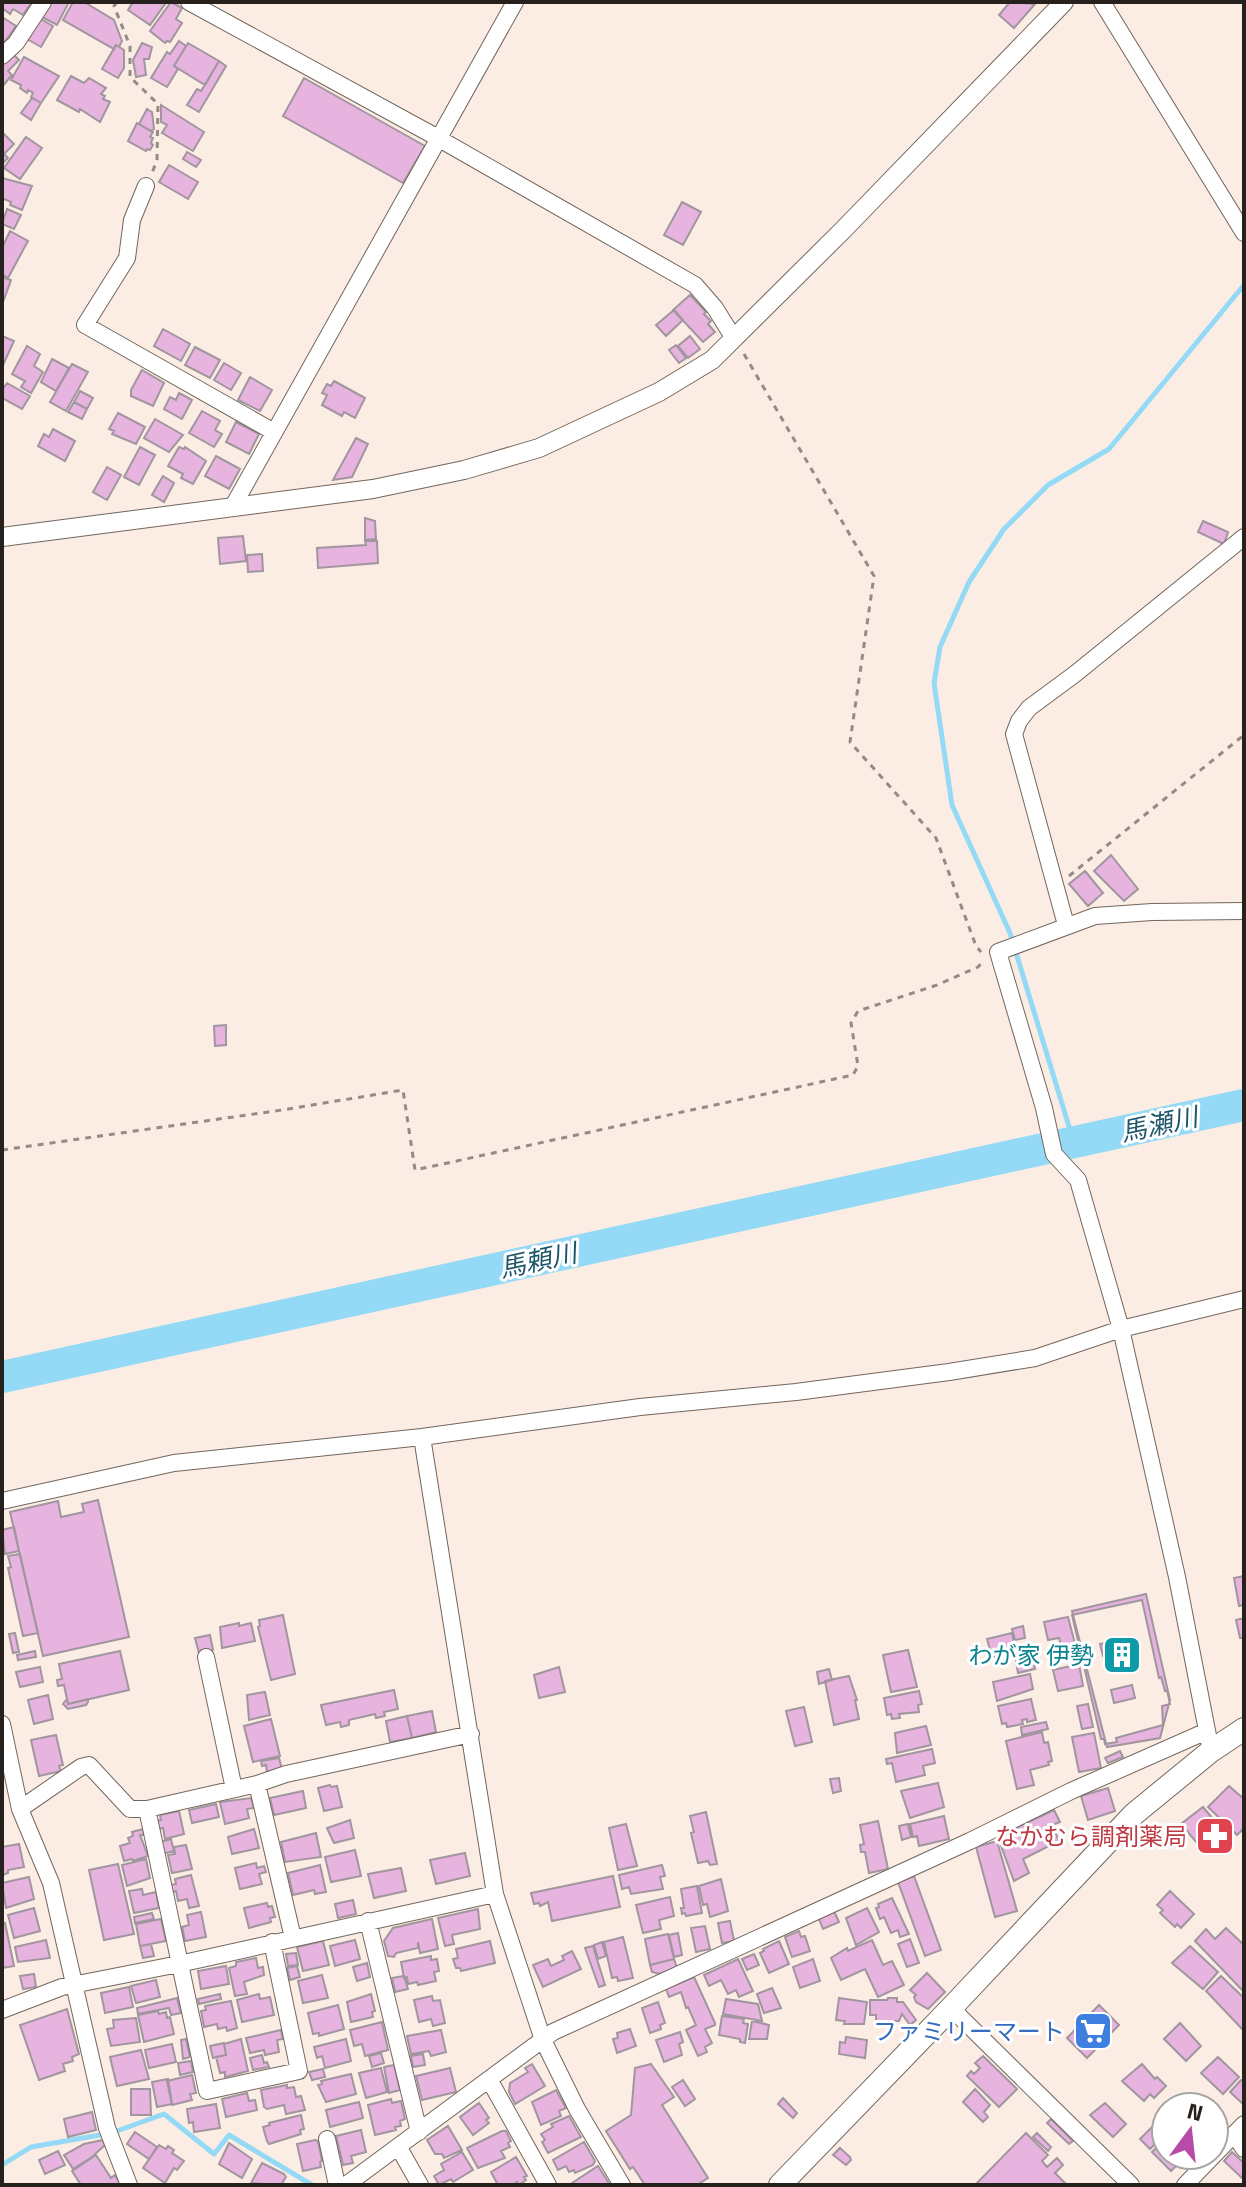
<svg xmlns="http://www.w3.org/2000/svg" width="1246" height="2187" font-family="'Titillium Web','Noto Sans JP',sans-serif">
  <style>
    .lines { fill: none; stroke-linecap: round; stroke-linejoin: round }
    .stream { stroke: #94daf6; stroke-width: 5 }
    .river { stroke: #94daf6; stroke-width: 32 }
    .building { fill: #e6b4de; stroke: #a1959f; stroke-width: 2; fill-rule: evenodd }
    .minor-casing { stroke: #72665d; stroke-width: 18 }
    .tertiary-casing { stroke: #72665d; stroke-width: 20 }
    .secondary-casing { stroke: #72665d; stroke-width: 24 }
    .path { stroke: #958b84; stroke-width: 3; stroke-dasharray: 6 6; stroke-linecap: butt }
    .minor { stroke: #fff; stroke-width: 16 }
    .tertiary { stroke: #fff; stroke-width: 18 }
    .secondary { stroke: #fff; stroke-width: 22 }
    .labels { text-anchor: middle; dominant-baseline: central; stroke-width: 6; stroke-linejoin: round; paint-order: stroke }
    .culture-label { font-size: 24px; fill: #0d838f; stroke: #fff; text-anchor: end }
    .health-label { font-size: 24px; fill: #be3a42; stroke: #fff; text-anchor: end }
    .shop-label { font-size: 24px; fill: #366cbe; stroke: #fff; text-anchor: end }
    .water-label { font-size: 26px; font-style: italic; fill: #1d5669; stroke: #fff }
  </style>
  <rect width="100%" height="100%" fill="#fbede3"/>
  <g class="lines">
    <path class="stream" d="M 1074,1143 L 1010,933 L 952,805 L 934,683 L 940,647 L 969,582 L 1004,529 L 1048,485 L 1109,449 L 1244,285
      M 117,2131 L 164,2114 L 214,2154 L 229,2135 L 312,2185
      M 2,2165 L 31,2147 L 100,2135"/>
    <path class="river" d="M 2,1377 L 1244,1105"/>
  </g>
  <path class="building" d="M 2,2 L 35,2 L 32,2 L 23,15 L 13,9 L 10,14 L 2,8 Z
    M 50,2 L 69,2 L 57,25 L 42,17 Z
    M 73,2 L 84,2 L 114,20 L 122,41 L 119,47 L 116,45 L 114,49 L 63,20 Z
    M 133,2 L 161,2 L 165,4 L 150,25 L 128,10 Z
    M 171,2 L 182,8 L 176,19 L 182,23 L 170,42 L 167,41 L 165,43 L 150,31 Z
    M 1010,2 L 1035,4 L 1014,28 L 999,15 Z
    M 2,17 L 16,26 L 2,46 Z
    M 39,18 L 53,26 L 41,47 L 27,39 Z
    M 179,41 L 186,46 L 174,66 L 178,69 L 167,87 L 151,78 L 167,52 L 170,54 Z
    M 142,43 L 152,47 L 149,59 L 144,59 L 146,75 L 136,77 L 133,60 Z
    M 188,43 L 219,61 L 205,85 L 174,66 Z
    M 116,45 L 124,50 L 124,68 L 118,78 L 102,69 Z
    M 12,53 L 19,60 L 8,71 L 12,75 L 2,87 L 2,65 Z
    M 24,57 L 59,76 L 41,103 L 31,97 L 33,93 L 28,90 L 27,93 L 20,88 L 21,85 L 11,80 Z
    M 219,61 L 226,66 L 199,112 L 187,105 L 197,89 L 201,91 Z
    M 71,76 L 84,83 L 89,78 L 106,88 L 101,94 L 105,96 L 103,99 L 110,102 L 100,122 L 80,109 L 79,112 L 57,100 Z
    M 304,78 L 425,146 L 403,183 L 283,116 Z
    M 32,98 L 41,103 L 31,120 L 21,113 Z
    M 161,105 L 204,132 L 193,151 L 162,133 L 167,125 L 161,122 Z
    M 147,109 L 152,112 L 154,129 L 151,131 L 139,124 Z
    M 137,123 L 153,132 L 150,137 L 153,138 L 151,143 L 153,145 L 150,150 L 147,149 L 146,151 L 128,141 Z
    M 2,132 L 14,144 L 4,154 L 8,158 L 2,164 Z
    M 26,137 L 42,148 L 20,179 L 4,168 Z
    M 187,152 L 201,160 L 196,167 L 183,159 Z
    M 169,165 L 198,182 L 188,199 L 159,182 Z
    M 2,178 L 32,186 L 22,210 L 10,205 L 11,202 L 2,198 Z
    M 682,202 L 701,212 L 683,245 L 664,235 Z
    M 7,209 L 21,215 L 14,229 L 2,224 Z
    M 10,231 L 28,241 L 8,278 L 2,274 L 2,248 Z
    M 2,277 L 11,280 L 2,305 Z
    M 690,295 L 706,312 L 704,314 L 711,321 L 708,324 L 715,332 L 703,342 L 673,310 Z
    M 674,310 L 683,320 L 666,336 L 656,325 Z
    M 163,329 L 190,344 L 181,361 L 154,346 Z
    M 2,336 L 14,341 L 3,365 L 2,365 Z
    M 690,336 L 700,349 L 688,358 L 678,346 Z
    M 676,345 L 686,358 L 679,363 L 669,350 Z
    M 27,346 L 40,354 L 34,366 L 43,372 L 31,393 L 21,387 L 25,381 L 12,374 Z
    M 195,347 L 220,360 L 210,378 L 185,365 Z
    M 52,359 L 69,368 L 56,391 L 41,382 Z
    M 224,363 L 241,373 L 231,390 L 214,380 Z
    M 72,364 L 88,372 L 66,411 L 50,402 Z
    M 142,370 L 164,383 L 153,406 L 131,396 L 131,390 Z
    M 250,377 L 272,390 L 260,411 L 238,400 Z
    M 334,381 L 365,398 L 355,418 L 344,412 L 342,416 L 322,405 L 327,395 L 322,393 L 327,384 L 331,386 Z
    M 7,383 L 30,396 L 22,409 L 2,398 L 2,390 Z
    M 80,391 L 93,398 L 87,409 L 74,402 Z
    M 179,393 L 192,400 L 182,419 L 164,409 L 170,397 L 176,400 Z
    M 74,402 L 87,409 L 82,419 L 68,412 Z
    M 202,411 L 220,421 L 215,430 L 222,434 L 214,447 L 189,433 Z
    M 118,413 L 145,427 L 136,444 L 112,434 L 114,431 L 109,429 Z
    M 155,419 L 183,435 L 169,452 L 144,438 Z
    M 236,422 L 259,434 L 249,454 L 226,442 Z
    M 53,429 L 75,441 L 65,461 L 38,446 L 44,434 L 49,437 Z
    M 356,438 L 368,444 L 352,477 L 333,480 Z
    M 140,447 L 155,455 L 139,485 L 124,477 Z
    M 179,447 L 184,449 L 185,447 L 206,461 L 193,484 L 181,478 L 183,474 L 168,466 Z
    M 216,456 L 240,469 L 229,489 L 205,476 Z
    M 107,467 L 121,475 L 107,500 L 93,492 Z
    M 163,476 L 174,483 L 164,502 L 152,495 Z
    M 365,518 L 375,521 L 376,539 L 365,540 Z
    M 1203,521 L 1228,532 L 1224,544 L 1198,532 Z
    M 243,536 L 246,561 L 220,564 L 218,538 Z
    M 365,541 L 377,541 L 378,563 L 318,568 L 317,548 L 366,545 Z
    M 262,554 L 263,571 L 248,572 L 247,555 Z
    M 1111,855 L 1138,889 L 1124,901 L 1094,871 Z
    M 1085,871 L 1103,893 L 1088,906 L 1069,884 Z
    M 226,1025 L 226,1045 L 215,1046 L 214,1026 Z
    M 98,1500 L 129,1637 L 43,1656 L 10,1512 L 58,1501 L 61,1517 L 84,1512 L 82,1504 Z
    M 14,1527 L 19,1551 L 5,1554 L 2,1530 Z
    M 20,1554 L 38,1633 L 23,1636 L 8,1568 L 11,1567 L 8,1556 Z
    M 1244,1576 L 1244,1605 L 1239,1606 L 1234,1578 Z
    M 1146,1594 L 1170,1700 L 1160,1738 L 1107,1747 L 1072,1611 Z
    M 1142,1600 L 1159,1678 L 1161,1677 L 1165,1691 L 1167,1690 L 1170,1704 L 1162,1706 L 1163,1725 L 1116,1738 L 1117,1742 L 1105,1744 L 1104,1739 L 1101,1739 L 1072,1615 ZM 1123,1639 L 1125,1651 L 1103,1656 L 1100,1644 ZM 1132,1685 L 1135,1698 L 1114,1703 L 1111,1690 Z
    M 283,1615 L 295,1674 L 271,1680 L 258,1627 L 260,1626 L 259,1620 Z
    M 1068,1617 L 1079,1659 L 1069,1661 L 1067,1653 L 1063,1654 L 1059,1638 L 1048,1640 L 1044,1622 Z
    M 1244,1618 L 1244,1638 L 1240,1638 L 1236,1620 Z
    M 239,1623 L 239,1626 L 251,1623 L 255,1641 L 222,1648 L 220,1627 Z
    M 1023,1626 L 1025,1638 L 1015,1640 L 1012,1629 Z
    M 15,1633 L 19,1652 L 13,1653 L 9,1634 Z
    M 1012,1633 L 1016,1651 L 992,1657 L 987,1639 Z
    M 210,1635 L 213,1650 L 199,1653 L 195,1638 Z
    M 908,1650 L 917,1687 L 891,1692 L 883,1655 Z
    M 35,1651 L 36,1657 L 18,1660 L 17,1655 Z
    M 120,1651 L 129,1690 L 68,1704 L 64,1685 L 58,1686 L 57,1680 L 62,1679 L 59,1664 Z
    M 1033,1657 L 1035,1669 L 1018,1673 L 1016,1661 Z
    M 1079,1664 L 1083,1686 L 1058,1691 L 1053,1670 Z
    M 40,1667 L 43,1682 L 20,1687 L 16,1672 Z
    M 559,1667 L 565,1692 L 539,1698 L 534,1675 Z
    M 829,1669 L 832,1680 L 819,1684 L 817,1672 Z
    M 1030,1674 L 1033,1689 L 997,1701 L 993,1682 Z
    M 849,1676 L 857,1700 L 855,1700 L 859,1719 L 834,1725 L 825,1681 Z
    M 394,1690 L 398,1709 L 384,1712 L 385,1716 L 376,1718 L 375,1714 L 349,1720 L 349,1725 L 341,1727 L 340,1722 L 326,1725 L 321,1705 Z
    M 919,1691 L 922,1704 L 918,1705 L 919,1712 L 899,1714 L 900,1718 L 892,1719 L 891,1714 L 887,1715 L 884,1698 Z
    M 265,1692 L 270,1715 L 249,1720 L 247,1695 Z
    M 48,1695 L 53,1719 L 34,1724 L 28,1700 Z
    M 67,1699 L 68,1704 L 88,1699 L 88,1702 L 86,1705 L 68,1709 L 63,1704 Z
    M 1031,1699 L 1036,1720 L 1027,1722 L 1027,1719 L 1022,1720 L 1023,1724 L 1007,1727 L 1006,1723 L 1002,1724 L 998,1706 Z
    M 1088,1704 L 1093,1727 L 1082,1729 L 1077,1706 Z
    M 804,1707 L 812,1742 L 795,1746 L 786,1711 Z
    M 432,1711 L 436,1732 L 412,1738 L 407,1716 Z
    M 407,1716 L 412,1738 L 390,1742 L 386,1721 Z
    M 271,1719 L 280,1756 L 253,1762 L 244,1726 Z
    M 1046,1722 L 1048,1729 L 1022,1735 L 1021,1727 Z
    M 926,1726 L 931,1745 L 897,1753 L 895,1733 Z
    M 1042,1732 L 1044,1743 L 1048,1742 L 1052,1761 L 1048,1762 L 1049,1765 L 1030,1770 L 1034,1785 L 1017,1789 L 1006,1741 Z
    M 1094,1733 L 1101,1768 L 1079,1772 L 1072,1737 Z
    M 56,1735 L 63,1765 L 59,1766 L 61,1771 L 39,1776 L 31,1740 Z
    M 932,1749 L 935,1763 L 923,1766 L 925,1775 L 896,1782 L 892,1763 L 887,1764 L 886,1759 Z
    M 1120,1751 L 1123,1757 L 1108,1763 L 1105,1758 Z
    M 279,1758 L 282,1769 L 267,1772 L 266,1765 L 262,1766 L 261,1761 Z
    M 839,1778 L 841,1791 L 833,1793 L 830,1779 Z
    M 938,1783 L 944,1807 L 910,1818 L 901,1791 Z
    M 330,1785 L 331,1787 L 337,1786 L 342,1807 L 324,1811 L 318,1788 Z
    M 1229,1786 L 1244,1799 L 1244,1828 L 1237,1835 L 1208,1807 Z
    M 1108,1788 L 1115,1811 L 1088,1820 L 1081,1796 Z
    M 303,1791 L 306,1808 L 274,1815 L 270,1798 Z
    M 251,1798 L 254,1808 L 247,1809 L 249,1818 L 225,1824 L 220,1802 Z
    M 216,1804 L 219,1817 L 192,1823 L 189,1810 Z
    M 1203,1807 L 1218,1825 L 1197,1843 L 1181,1824 Z
    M 1054,1810 L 1060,1822 L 1052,1825 L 1059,1841 L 1023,1859 L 1029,1873 L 1014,1881 L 1000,1843 L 1010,1838 L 1007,1832 Z
    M 179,1811 L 184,1834 L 165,1839 L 163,1828 L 158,1829 L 156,1821 L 161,1820 L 160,1815 Z
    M 706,1812 L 717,1864 L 710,1865 L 708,1861 L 698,1863 L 691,1833 L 694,1832 L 690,1816 Z
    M 944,1816 L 949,1839 L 919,1846 L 917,1836 L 913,1837 L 910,1824 Z
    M 350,1820 L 354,1838 L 334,1843 L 327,1828 Z
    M 878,1821 L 888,1869 L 869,1873 L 865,1852 L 861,1852 L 860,1845 L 864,1844 L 860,1825 Z
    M 626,1824 L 637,1866 L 618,1870 L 609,1828 Z
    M 908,1824 L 911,1837 L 902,1840 L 899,1826 Z
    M 143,1829 L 144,1835 L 140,1835 L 148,1856 L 133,1861 L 132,1859 L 124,1861 L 120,1846 L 130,1843 L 128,1838 L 133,1836 L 132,1832 Z
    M 254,1829 L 259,1848 L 232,1854 L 228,1837 Z
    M 316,1833 L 321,1857 L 285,1862 L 281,1842 Z
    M 171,1839 L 174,1851 L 162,1854 L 160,1842 Z
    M 997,1841 L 1017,1911 L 995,1917 L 976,1847 Z
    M 19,1844 L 24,1867 L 8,1870 L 8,1873 L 2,1875 L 2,1847 Z
    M 186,1845 L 192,1869 L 172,1873 L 168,1855 L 175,1854 L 174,1847 Z
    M 355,1850 L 361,1876 L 331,1882 L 325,1857 Z
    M 465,1853 L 470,1876 L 436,1884 L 430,1860 Z
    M 146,1859 L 150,1878 L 127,1886 L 122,1865 Z
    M 256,1863 L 257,1868 L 264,1866 L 266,1872 L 259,1874 L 262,1884 L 240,1889 L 235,1868 Z
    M 118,1864 L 134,1934 L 104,1940 L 89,1870 Z
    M 320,1865 L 326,1892 L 315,1894 L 314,1890 L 293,1895 L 288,1873 Z
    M 662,1865 L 665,1876 L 660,1877 L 663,1889 L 631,1894 L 629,1887 L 622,1889 L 619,1875 Z
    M 401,1868 L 406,1891 L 374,1898 L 368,1874 Z
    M 191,1875 L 199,1906 L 189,1908 L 187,1899 L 178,1901 L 176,1891 L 172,1892 L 170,1885 L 176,1884 L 175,1879 Z
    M 613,1876 L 620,1907 L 552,1921 L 548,1902 L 540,1906 L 539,1903 L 534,1904 L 531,1893 Z
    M 914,1876 L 941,1950 L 925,1956 L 898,1882 Z
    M 29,1877 L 34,1899 L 6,1908 L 2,1883 Z
    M 721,1879 L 728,1911 L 710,1917 L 707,1904 L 703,1905 L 699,1886 Z
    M 697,1886 L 702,1913 L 686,1916 L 685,1913 L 682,1914 L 681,1908 L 684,1908 L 681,1889 Z
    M 142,1889 L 143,1895 L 156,1892 L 159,1908 L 134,1913 L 129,1891 Z
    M 1170,1891 L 1194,1914 L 1181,1928 L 1177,1924 L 1175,1927 L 1160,1913 L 1163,1910 L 1157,1905 Z
    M 670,1897 L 674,1916 L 659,1920 L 661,1929 L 643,1933 L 636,1905 Z
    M 892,1898 L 909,1934 L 900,1937 L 898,1930 L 891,1933 L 884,1917 L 880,1919 L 876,1908 L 879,1907 L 878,1904 Z
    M 353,1900 L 356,1914 L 338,1918 L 335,1904 Z
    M 267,1903 L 268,1907 L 272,1906 L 275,1917 L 270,1918 L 271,1922 L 249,1928 L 244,1908 Z
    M 34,1908 L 40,1931 L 14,1938 L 8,1915 Z
    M 867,1908 L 879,1932 L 856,1945 L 846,1918 Z
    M 478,1909 L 480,1929 L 452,1935 L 454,1944 L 445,1946 L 438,1918 Z
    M 834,1911 L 839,1922 L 823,1929 L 819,1919 Z
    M 201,1912 L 206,1937 L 185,1941 L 182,1927 L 189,1925 L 187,1915 Z
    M 152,1913 L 154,1919 L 135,1923 L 134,1917 Z
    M 161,1919 L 166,1941 L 140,1946 L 136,1924 Z
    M 432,1919 L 438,1949 L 420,1953 L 418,1942 L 418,1948 L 396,1953 L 394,1957 L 388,1956 L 384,1941 L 393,1928 Z
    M 730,1921 L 734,1941 L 722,1943 L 718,1923 Z
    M 5,1923 L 14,1966 L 2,1968 L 2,1924 Z
    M 705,1926 L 710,1949 L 696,1952 L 691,1928 Z
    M 1226,1928 L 1244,1945 L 1244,1992 L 1195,1941 L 1206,1929 L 1215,1939 Z
    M 799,1931 L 801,1937 L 805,1936 L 810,1951 L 792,1957 L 785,1937 Z
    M 678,1933 L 682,1955 L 674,1957 L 669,1935 Z
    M 668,1934 L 674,1959 L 650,1965 L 645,1939 Z
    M 623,1937 L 633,1978 L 618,1981 L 617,1977 L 612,1978 L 604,1942 Z
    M 910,1939 L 919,1963 L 907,1967 L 898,1944 Z
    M 46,1940 L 50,1958 L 18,1962 L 15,1947 Z
    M 355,1940 L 360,1959 L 335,1966 L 330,1946 Z
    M 872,1940 L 883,1965 L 892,1961 L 904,1985 L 878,1997 L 865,1969 L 841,1980 L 831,1958 L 847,1948 L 848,1951 Z
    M 323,1941 L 329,1965 L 303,1971 L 297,1947 Z
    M 490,1941 L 495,1963 L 461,1971 L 460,1968 L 456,1968 L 453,1959 L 458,1958 L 456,1949 Z
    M 779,1941 L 789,1964 L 769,1973 L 760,1953 L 764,1951 L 763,1949 Z
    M 602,1942 L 606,1956 L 598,1959 L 594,1945 Z
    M 151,1944 L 154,1956 L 143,1958 L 140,1946 Z
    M 593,1946 L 605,1985 L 599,1987 L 585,1948 Z
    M 1190,1946 L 1218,1972 L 1203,1989 L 1172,1963 Z
    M 572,1951 L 581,1969 L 543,1987 L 533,1965 L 548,1959 L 551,1966 L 564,1960 L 562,1956 Z
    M 296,1953 L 298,1965 L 288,1966 L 286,1954 Z
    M 754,1954 L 759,1965 L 747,1970 L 742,1959 Z
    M 431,1956 L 431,1960 L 437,1959 L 439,1971 L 434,1972 L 436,1981 L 418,1985 L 417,1982 L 408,1984 L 407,1977 L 404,1978 L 401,1962 Z
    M 256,1958 L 258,1968 L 263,1967 L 264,1975 L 244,1982 L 247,1994 L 235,1996 L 229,1968 L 236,1966 L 236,1962 Z
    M 674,1959 L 677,1968 L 660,1974 L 652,1972 L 650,1965 Z
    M 738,1959 L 753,1991 L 739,1997 L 736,1990 L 728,1994 L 721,1980 L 709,1986 L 704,1975 Z
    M 813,1959 L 820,1981 L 800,1988 L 793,1967 Z
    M 367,1963 L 370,1977 L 357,1981 L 353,1967 Z
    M 226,1966 L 229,1984 L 201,1989 L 198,1971 Z
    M 297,1966 L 300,1977 L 290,1980 L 287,1968 Z
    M 927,1973 L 945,1992 L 928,2009 L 916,2002 L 914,1997 L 916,1995 L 910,1990 Z
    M 34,1974 L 36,1987 L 23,1989 L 20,1976 Z
    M 322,1975 L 328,1998 L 303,2003 L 298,1981 Z
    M 404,1976 L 408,1989 L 395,1992 L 392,1978 Z
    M 1221,1976 L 1244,1998 L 1244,2031 L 1206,1991 Z
    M 694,1977 L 715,2023 L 715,2025 L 705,2029 L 712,2043 L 705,2047 L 707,2052 L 698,2056 L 686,2030 L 696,2025 L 688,2007 L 686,2008 L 681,1992 L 669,1997 L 666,1989 Z
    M 156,1980 L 160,1997 L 136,2003 L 131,1986 Z
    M 129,1987 L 133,2007 L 105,2013 L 101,1993 Z
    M 772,1988 L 781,2008 L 764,2013 L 757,1994 Z
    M 220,1994 L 221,1999 L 199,2004 L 198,1999 Z
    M 259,1994 L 260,1999 L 270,1997 L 274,2015 L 242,2022 L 237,2000 Z
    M 371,1994 L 375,2011 L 372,2012 L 373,2017 L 351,2022 L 347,2002 Z
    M 432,1996 L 433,2001 L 440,2000 L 445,2023 L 433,2026 L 431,2019 L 419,2022 L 414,2000 Z
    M 177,1998 L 181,2013 L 171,2015 L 169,2008 L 138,2014 L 137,2008 Z
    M 839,1998 L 867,2002 L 864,2024 L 844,2024 L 845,2021 L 836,2020 Z
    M 888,1998 L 897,1998 L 897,2002 L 903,2002 L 916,2020 L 910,2025 L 902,2014 L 899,2021 L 876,2021 L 876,2015 L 870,2015 L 870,2000 L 887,2000 Z
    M 726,1999 L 758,2004 L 762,2021 L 723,2014 Z
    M 231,2001 L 237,2028 L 227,2031 L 226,2027 L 218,2029 L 217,2024 L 204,2027 L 201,2011 L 206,2010 L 205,2006 Z
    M 658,2002 L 665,2023 L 660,2025 L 661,2029 L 650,2033 L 642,2008 Z
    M 338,2005 L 344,2029 L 319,2036 L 319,2033 L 313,2034 L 308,2013 Z
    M 1099,2005 L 1119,2025 L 1087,2058 L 1067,2038 Z
    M 67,2009 L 79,2054 L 72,2057 L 73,2061 L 63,2064 L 65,2071 L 39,2080 L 20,2025 Z
    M 158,2011 L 159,2014 L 166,2012 L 167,2018 L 170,2017 L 174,2034 L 144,2042 L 138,2015 Z
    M 722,2016 L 744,2019 L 743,2023 L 748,2024 L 745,2043 L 740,2042 L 740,2039 L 719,2035 Z
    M 136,2018 L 140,2042 L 111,2046 L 107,2029 L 114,2028 L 113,2020 Z
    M 752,2021 L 769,2025 L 767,2039 L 749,2039 Z
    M 382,2022 L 388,2050 L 365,2056 L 362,2044 L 354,2046 L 350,2030 Z
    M 1180,2023 L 1201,2046 L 1186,2061 L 1164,2039 Z
    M 630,2029 L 636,2046 L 617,2053 L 613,2039 L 618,2038 L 617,2033 Z
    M 281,2030 L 283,2039 L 277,2040 L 279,2052 L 265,2055 L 264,2050 L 250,2053 L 246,2038 Z
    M 441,2030 L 446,2052 L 431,2056 L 429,2051 L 411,2054 L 407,2036 Z
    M 680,2032 L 683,2042 L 679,2044 L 682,2055 L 664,2062 L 656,2040 Z
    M 846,2037 L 867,2040 L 865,2058 L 839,2054 L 840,2042 L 845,2043 Z
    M 186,2039 L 190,2057 L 183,2059 L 181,2040 Z
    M 241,2039 L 248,2071 L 225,2077 L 225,2072 L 220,2073 L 216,2057 L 226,2055 L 224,2044 Z
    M 346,2039 L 351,2061 L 325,2068 L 322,2056 L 317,2058 L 314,2047 Z
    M 224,2043 L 226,2055 L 213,2058 L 210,2046 Z
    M 172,2044 L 176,2062 L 149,2068 L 145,2050 Z
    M 141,2050 L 149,2079 L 117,2086 L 110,2057 Z
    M 381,2053 L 384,2063 L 372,2067 L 369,2056 Z
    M 423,2054 L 425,2065 L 413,2067 L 411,2056 Z
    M 262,2055 L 264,2063 L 267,2062 L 269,2067 L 253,2070 L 250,2058 Z
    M 983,2056 L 1017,2089 L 999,2107 L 967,2076 L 971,2071 L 974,2074 L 980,2068 L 975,2063 Z
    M 1218,2057 L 1239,2077 L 1223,2094 L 1201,2073 Z
    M 191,2061 L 193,2072 L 180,2075 L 178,2063 Z
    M 532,2064 L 545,2086 L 515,2104 L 509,2092 L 510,2083 L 528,2072 L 525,2068 Z
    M 651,2064 L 674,2097 L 662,2105 L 708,2178 L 697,2185 L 645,2185 L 633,2167 L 630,2169 L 606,2131 L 631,2115 L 635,2068 Z
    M 1142,2064 L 1155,2079 L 1157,2077 L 1166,2086 L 1154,2098 L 1150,2094 L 1144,2101 L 1122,2081 Z
    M 394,2065 L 400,2090 L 389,2093 L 384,2067 Z
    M 381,2068 L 387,2092 L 366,2098 L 359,2073 Z
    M 450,2068 L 456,2092 L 422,2100 L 416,2076 Z
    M 323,2069 L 325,2077 L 312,2080 L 309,2072 Z
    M 351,2074 L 356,2094 L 326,2102 L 318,2085 L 322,2084 L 321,2081 Z
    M 192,2075 L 196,2093 L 190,2094 L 192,2100 L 172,2105 L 167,2081 Z
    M 168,2079 L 172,2104 L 157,2107 L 152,2082 Z
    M 683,2080 L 695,2099 L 685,2106 L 672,2087 Z
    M 1241,2080 L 1244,2082 L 1244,2105 L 1230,2092 Z
    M 287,2085 L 287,2088 L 294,2087 L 296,2097 L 301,2096 L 305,2110 L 286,2114 L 284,2105 L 267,2109 L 264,2107 L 261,2090 Z
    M 131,2089 L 150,2089 L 151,2115 L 131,2115 Z
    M 975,2089 L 990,2105 L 984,2112 L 988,2117 L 983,2122 L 963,2102 Z
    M 556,2090 L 566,2108 L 559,2111 L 561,2116 L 541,2125 L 532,2102 Z
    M 247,2093 L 249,2101 L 255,2100 L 257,2110 L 226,2117 L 222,2099 Z
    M 783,2098 L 797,2113 L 793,2118 L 778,2104 Z
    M 391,2099 L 392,2103 L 401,2101 L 405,2119 L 400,2121 L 401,2126 L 395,2127 L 396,2130 L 375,2135 L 368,2105 Z
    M 359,2102 L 363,2118 L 330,2127 L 326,2110 Z
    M 479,2103 L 489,2118 L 486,2120 L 489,2123 L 473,2135 L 460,2117 Z
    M 1105,2103 L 1126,2124 L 1113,2137 L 1090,2115 Z
    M 216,2104 L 220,2128 L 194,2132 L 193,2122 L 189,2123 L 187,2109 Z
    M 92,2112 L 96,2130 L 68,2137 L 64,2119 Z
    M 301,2115 L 304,2129 L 300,2130 L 301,2134 L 269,2144 L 267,2141 L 263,2127 L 270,2125 L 269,2123 Z
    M 569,2116 L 581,2137 L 548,2153 L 542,2142 L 545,2140 L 541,2134 L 553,2127 L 551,2124 Z
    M 1051,2119 L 1073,2141 L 1069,2144 L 1047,2123 Z
    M 448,2126 L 462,2150 L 444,2158 L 442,2154 L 435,2154 L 427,2140 Z
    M 1153,2126 L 1163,2136 L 1150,2149 L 1140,2139 Z
    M 361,2130 L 366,2152 L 351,2156 L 353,2163 L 343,2165 L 336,2136 Z
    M 502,2131 L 506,2131 L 511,2141 L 508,2143 L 510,2147 L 501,2151 L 505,2158 L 478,2168 L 467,2148 Z
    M 135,2132 L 157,2147 L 149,2159 L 127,2144 Z
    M 1026,2133 L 1048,2155 L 1042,2161 L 1047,2167 L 1057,2158 L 1063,2165 L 1055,2173 L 1067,2185 L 975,2185 Z
    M 1037,2133 L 1051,2147 L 1048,2151 L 1033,2137 Z
    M 1165,2139 L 1166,2155 L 1187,2155 L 1171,2171 L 1152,2152 Z
    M 103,2140 L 105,2145 L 92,2157 L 73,2169 L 64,2155 L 84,2144 Z
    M 315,2140 L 318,2141 L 322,2161 L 320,2162 L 321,2167 L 303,2171 L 297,2144 Z
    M 584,2142 L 595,2161 L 593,2165 L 575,2173 L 574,2170 L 569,2172 L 566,2166 L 558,2170 L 553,2160 Z
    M 229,2143 L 252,2159 L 242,2178 L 219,2164 Z
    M 159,2145 L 166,2149 L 168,2146 L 174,2150 L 172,2153 L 184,2161 L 177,2170 L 174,2168 L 165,2183 L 143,2168 Z
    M 840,2148 L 850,2157 L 851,2160 L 846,2165 L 833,2155 Z
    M 58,2151 L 65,2165 L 45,2174 L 39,2160 Z
    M 462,2152 L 473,2170 L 453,2182 L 451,2179 L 439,2185 L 434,2176 L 444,2170 L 441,2164 Z
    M 1232,2152 L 1244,2163 L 1244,2180 L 1224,2161 Z
    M 96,2155 L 111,2178 L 115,2175 L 121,2185 L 81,2185 L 72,2171 Z
    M 516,2157 L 527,2176 L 524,2177 L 526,2180 L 519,2185 L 517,2182 L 512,2185 L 498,2185 L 491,2172 Z
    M 262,2163 L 284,2174 L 286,2177 L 281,2185 L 251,2183 Z
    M 598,2166 L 610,2185 L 573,2185 L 572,2183 Z"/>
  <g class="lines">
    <defs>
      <path id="minor" d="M 189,2 L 429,133 L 695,285 L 715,308 L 733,337
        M 1102,2 L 1244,233
        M 2,56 L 16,43 L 43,2
        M 146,186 L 132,220 L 127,258 L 85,325 L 274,432
        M 232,508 L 515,2
        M 1066,925 L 1014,734 L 1019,721 L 1029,708 L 1075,674 L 1244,537
        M 422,1437 L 495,1894
        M 2,1501 L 174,1463 L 422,1437 L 640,1407 L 796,1392 L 949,1372 L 1035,1358 L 1121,1329 L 1244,1299
        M 206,1657 L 234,1789
        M 2,1724 L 20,1809 L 51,1883 L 107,2128 L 129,2185
        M 1211,1751 L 1177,1577 L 1121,1329 L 1078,1180 L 1054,1154 L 1044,1108 L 998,952 L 1095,916 L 1152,912 L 1244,911
        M 257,1784 L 293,1938
        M 20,1809 L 81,1767 L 89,1765 L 130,1809 L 147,1809 L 257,1784 L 286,1774 L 471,1734
        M 147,1809 L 207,2091 L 299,2071 L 272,1942
        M 368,1921 L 419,2132
        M 951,2008 L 1131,2185
        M 2,2010 L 62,1987 L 179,1964 L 495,1894 L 543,2040 L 577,2109 L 622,2185
        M 490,2081 L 548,2185
        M 1234,2134 L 1244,2149
        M 327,2139 L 337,2185
        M 399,2148 L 420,2185
        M 1214,2155 L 1244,2124
        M 346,2185 L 553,2032 L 970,1841 L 1071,1791 L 1207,1731
        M 1185,2185 L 1214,2155"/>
      <path id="tertiary" d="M 2,537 L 373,489 L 464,470 L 539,448 L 659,392 L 712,360 L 843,230 L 1064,2"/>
      <path id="secondary" d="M 780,2185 L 951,2008 L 1134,1814 L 1211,1751 L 1244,1729"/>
    </defs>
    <use href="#minor" class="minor-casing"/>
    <use href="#tertiary" class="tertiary-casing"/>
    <use href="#secondary" class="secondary-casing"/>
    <path class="path" d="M 117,2 L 114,6 L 130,46 L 130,77 L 158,104 L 157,160 L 152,173
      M 744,354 L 874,576 L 850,742 L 936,838 L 976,946 L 981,952
      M 1069,876 L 1244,735
      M 2,1150 L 282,1110 L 403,1090 L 415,1170 L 853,1075 L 858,1066 L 851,1023 L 858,1011 L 937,985 L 978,967 L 983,961"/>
    <use href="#minor" class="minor"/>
    <use href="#tertiary" class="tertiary"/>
    <use href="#secondary" class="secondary"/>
  </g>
  <defs>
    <symbol id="building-square" viewBox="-11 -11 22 22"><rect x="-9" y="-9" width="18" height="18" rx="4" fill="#0f9aa8" stroke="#fff"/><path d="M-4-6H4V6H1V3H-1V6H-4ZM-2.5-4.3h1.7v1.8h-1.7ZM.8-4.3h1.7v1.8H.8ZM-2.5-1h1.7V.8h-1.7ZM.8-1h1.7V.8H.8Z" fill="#fff"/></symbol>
    <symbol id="pharmacy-square" viewBox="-11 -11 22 22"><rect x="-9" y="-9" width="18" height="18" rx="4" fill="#e0444e" stroke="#fff"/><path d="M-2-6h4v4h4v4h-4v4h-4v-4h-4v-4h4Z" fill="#fff"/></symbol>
    <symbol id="supermarket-square" viewBox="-11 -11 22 22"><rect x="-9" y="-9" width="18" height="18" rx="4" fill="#3f7fe0" stroke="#fff"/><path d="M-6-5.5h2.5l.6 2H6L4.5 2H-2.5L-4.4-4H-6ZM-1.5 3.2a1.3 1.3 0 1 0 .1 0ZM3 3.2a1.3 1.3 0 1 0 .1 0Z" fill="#fff"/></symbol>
  </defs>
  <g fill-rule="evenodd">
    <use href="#building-square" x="1100" y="1633" width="44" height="44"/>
    <use href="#pharmacy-square" x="1193" y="1814" width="44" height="44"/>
    <use href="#supermarket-square" x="1071" y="2009" width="44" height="44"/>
  </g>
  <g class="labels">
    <g class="culture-label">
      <text x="1094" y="1655">わが家 伊勢</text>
    </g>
    <g class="health-label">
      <text x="1187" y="1836">なかむら調剤薬局</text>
    </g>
    <g class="shop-label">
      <text x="1065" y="2031">ファミリーマート</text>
    </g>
    <g class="water-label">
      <text transform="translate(1159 1124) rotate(-12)">馬瀬川</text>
      <text transform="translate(538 1260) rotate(-12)">馬頼川</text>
    </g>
  </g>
  <rect width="1246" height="2187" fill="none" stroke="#26211d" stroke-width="8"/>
  <g transform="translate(1190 2131) rotate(15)"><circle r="38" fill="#ffffff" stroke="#a8a6a5" stroke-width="2"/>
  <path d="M0-6L14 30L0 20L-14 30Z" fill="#b84aa9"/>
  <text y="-12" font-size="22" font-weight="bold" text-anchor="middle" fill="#26211d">N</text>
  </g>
</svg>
